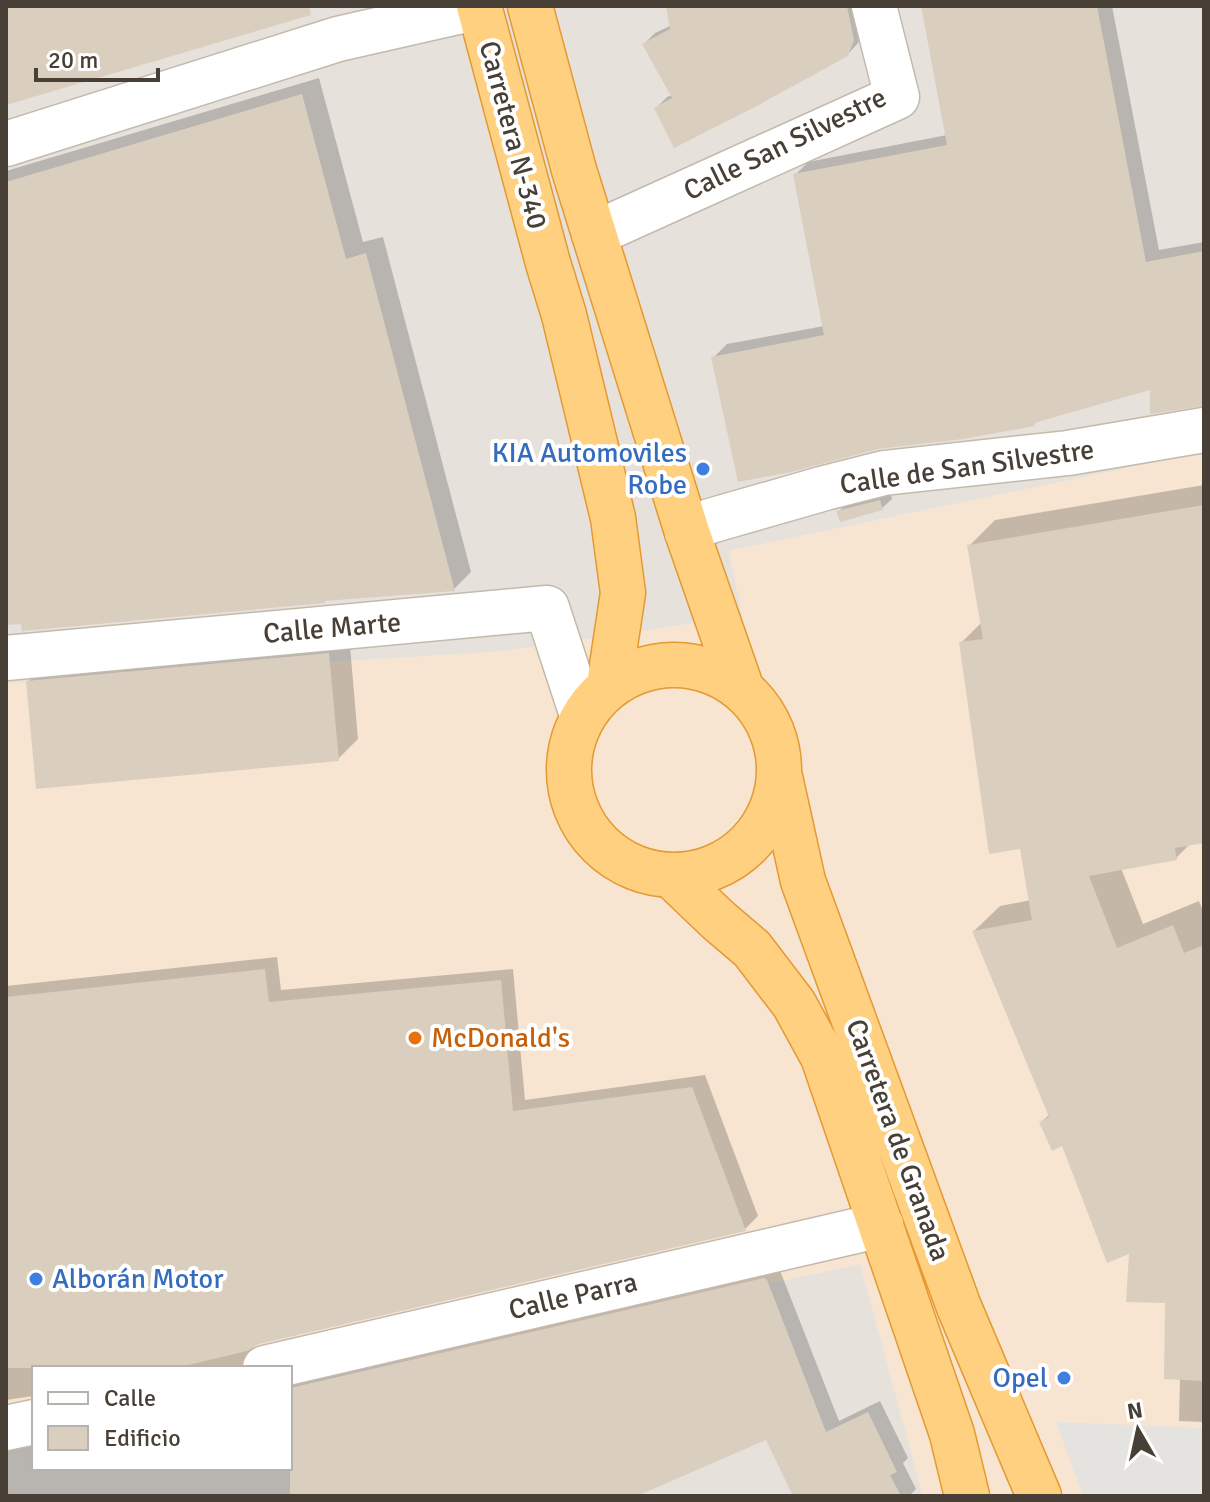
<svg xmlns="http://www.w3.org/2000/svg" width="1210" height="1502" font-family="Signika,sans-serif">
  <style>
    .commercial { fill: #f7e5d2 }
    .industrial { fill: #e7e1dc }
    .parking { fill: #e5e3df }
    .shadow { fill: #0003 }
    .building { fill: #dacebf }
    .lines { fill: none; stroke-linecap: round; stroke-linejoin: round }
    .minor-casing { stroke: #c3baad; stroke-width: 47 }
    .trunk-casing { stroke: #e49932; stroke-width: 47 }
    .minor { stroke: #fff; stroke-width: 44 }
    .trunk { stroke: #ffd07f; stroke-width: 44 }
    .shop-dot { fill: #3f7fe0; stroke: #fff; stroke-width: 3 }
    .food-dot { fill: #e8710a; stroke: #fff; stroke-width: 3 }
    .labels { text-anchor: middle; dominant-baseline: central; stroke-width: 8; stroke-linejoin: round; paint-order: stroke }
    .street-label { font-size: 28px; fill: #484036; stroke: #fff }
    .shop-label { font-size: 28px; fill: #366cbe; stroke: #fff; text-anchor: end }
    .food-label { font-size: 28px; fill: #c56008; stroke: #fff; text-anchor: start }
  </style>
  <rect width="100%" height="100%" fill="#f4f0e7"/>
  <path class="commercial" d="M 1204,452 L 1204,1496 L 923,1496 L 859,1264 L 290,1385 L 290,1368 L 34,1368 L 34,1440 L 6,1446 L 6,683 L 505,651 L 741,616 L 729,551 Z"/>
  <path class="industrial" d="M 6,6 L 1204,6 L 1204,452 L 729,551 L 742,616 L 505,651 L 6,683 Z
    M 860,1264 L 923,1496 L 6,1496 L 6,1446 L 34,1440 L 34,1468 L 290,1468 L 290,1385 Z"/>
  <path class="parking" d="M 1056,1422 L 1204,1428 L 1204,1496 L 1083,1496 Z"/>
  <path class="shadow" d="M 668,6 L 859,6 L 864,28 L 858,43 L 847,55 L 656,108 L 667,97 L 672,95 L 644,44 L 655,33 L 672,25 Z
    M 923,6 L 1112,6 L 1159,250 L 1204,242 L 1204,404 L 1152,387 L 1038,420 L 1034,424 L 714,357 L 727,344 L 824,326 L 795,175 L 808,162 L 947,135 Z
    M 319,78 L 363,242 L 383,237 L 471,572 L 454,589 L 326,599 L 324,602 L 6,623 L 6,171 Z
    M 1204,485 L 1204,841 L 1191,843 L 1176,858 L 1121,868 L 1143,924 L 1199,901 L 1204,914 L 1204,1422 L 1179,1421 L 1180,1378 L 1167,1301 L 1132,1250 L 1063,1143 L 1041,1122 L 1050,1114 L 974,931 L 1000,906 L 1031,900 L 1022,847 L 961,643 L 982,622 L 969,546 L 995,520 Z
    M 890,491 L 892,499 L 882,508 L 839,511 L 848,502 Z
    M 349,634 L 358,739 L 338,759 L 28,682 L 48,662 Z
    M 277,957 L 281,990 L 513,969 L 525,1100 L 705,1075 L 758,1216 L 745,1229 L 259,1342 L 253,1346 L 253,1361 L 256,1368 L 34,1368 L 34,1396 L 6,1400 L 6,986 Z
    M 779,1268 L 839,1421 L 880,1401 L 908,1458 L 903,1463 L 916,1489 L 909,1496 L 796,1496 L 767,1437 L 632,1496 L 6,1496 L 6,1436 L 34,1439 L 34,1468 L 290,1468 L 290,1379 Z"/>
  <path class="building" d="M 6,6 L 309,6 L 311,15 L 6,105 Z
    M 666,6 L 847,6 L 854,40 L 848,56 L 751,109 L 674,148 L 654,108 L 672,98 L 642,44 L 670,29 Z
    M 921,6 L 1097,6 L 1146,262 L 1204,251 L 1204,406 L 1150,414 L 1150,390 L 1034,423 L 1035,426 L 963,439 L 878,449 L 791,472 L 738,482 L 711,357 L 824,335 L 793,174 L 947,145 Z
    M 302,94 L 346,259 L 366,253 L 455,591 L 324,601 L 325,603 L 22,631 L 21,624 L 6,625 L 6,182 Z
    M 880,500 L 883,510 L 840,522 L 836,511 Z
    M 1204,505 L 1204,843 L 1175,848 L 1177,860 L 1089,876 L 1117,948 L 1173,925 L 1184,953 L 1204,945 L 1204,1381 L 1164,1379 L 1165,1303 L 1126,1302 L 1129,1254 L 1107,1263 L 1062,1146 L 1052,1151 L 1039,1122 L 1049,1117 L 972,931 L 1032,920 L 1020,849 L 989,854 L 959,642 L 983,639 L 967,545 Z
    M 329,653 L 339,761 L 36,789 L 26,681 Z
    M 265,969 L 269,1002 L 501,980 L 513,1111 L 692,1087 L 746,1231 L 259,1344 L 247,1351 L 176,1368 L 6,1368 L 6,997 Z
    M 764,1278 L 767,1280 L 826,1432 L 868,1412 L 897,1472 L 890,1475 L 901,1496 L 793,1496 L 766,1440 L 637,1496 L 290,1496 L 290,1388 Z"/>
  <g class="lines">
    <defs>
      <path id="minor" d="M 6,144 L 338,39 L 479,7
        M 594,234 L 897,97 L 874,6
        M 687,532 L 710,521 L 825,488 L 884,473 L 1068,453 L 1204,430
        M 6,658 L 547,608 L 582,715
        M 265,1368 L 881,1225
        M 6,1428 L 34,1422"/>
      <path id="trunk" d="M 479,6 L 548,263 L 564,315 L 613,518 L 623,593 L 609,685
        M 530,6 L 574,170 L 687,532 L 741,687
        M569 770a105 105 0 1 1 210 0a105 105 0 1 1-210 0Z
        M 780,777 L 803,881 L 959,1307 L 1039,1496
        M 672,876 L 718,920 L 752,949 L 794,1004 L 823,1057 L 952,1434 L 967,1496"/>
    </defs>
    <use href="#minor" class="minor-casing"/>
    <use href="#trunk" class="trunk-casing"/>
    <use href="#minor" class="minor"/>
    <use href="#trunk" class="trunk"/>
  </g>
  <g class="shop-dot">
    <circle cx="703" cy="469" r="8"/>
    <circle cx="36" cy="1279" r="8"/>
    <circle cx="1064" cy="1378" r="8"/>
  </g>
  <circle class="food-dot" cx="415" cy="1038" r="8"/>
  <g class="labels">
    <g class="street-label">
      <text transform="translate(513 135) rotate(75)">Carretera N-340</text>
      <text transform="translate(785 144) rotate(-26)">Calle San Silvestre</text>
      <text transform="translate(967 467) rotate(-8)">Calle de San Silvestre</text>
      <text transform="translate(332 628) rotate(-5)">Calle Marte</text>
      <text transform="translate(898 1140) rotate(70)">Carretera de Granada</text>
      <text transform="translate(573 1296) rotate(-13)">Calle Parra</text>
    </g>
    <g class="shop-label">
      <text x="687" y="453">KIA Automoviles<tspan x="687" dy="32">Robe</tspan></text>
      <text x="52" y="1279" text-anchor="start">Alborán Motor</text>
      <text x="1048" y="1378">Opel</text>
    </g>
    <g class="food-label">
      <text x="431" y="1038">McDonald's</text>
    </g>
  </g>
  <rect width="1210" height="1502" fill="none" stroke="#484036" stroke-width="16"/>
  <rect x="32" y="1366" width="260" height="104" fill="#ffffff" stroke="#b6b3af" stroke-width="2"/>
  <rect x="48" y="1392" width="40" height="12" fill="#ffffff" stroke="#b6b3af" stroke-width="2"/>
  <text x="104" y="1406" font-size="24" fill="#484036">Calle</text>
  <rect x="48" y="1426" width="40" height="24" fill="#dacebf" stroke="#b6b3af" stroke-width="2"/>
  <text x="104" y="1446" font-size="24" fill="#484036">Edificio</text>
  <g transform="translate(1138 1430) rotate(351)" stroke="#ffffff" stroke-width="6" paint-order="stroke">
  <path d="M0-6L14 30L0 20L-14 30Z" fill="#484036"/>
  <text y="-12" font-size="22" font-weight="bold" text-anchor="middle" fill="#484036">N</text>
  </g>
  <path d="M36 68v12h122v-12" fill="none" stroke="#484036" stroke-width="4"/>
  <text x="48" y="68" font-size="24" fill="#484036" stroke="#ffffff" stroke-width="6" paint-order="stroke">20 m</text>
</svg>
